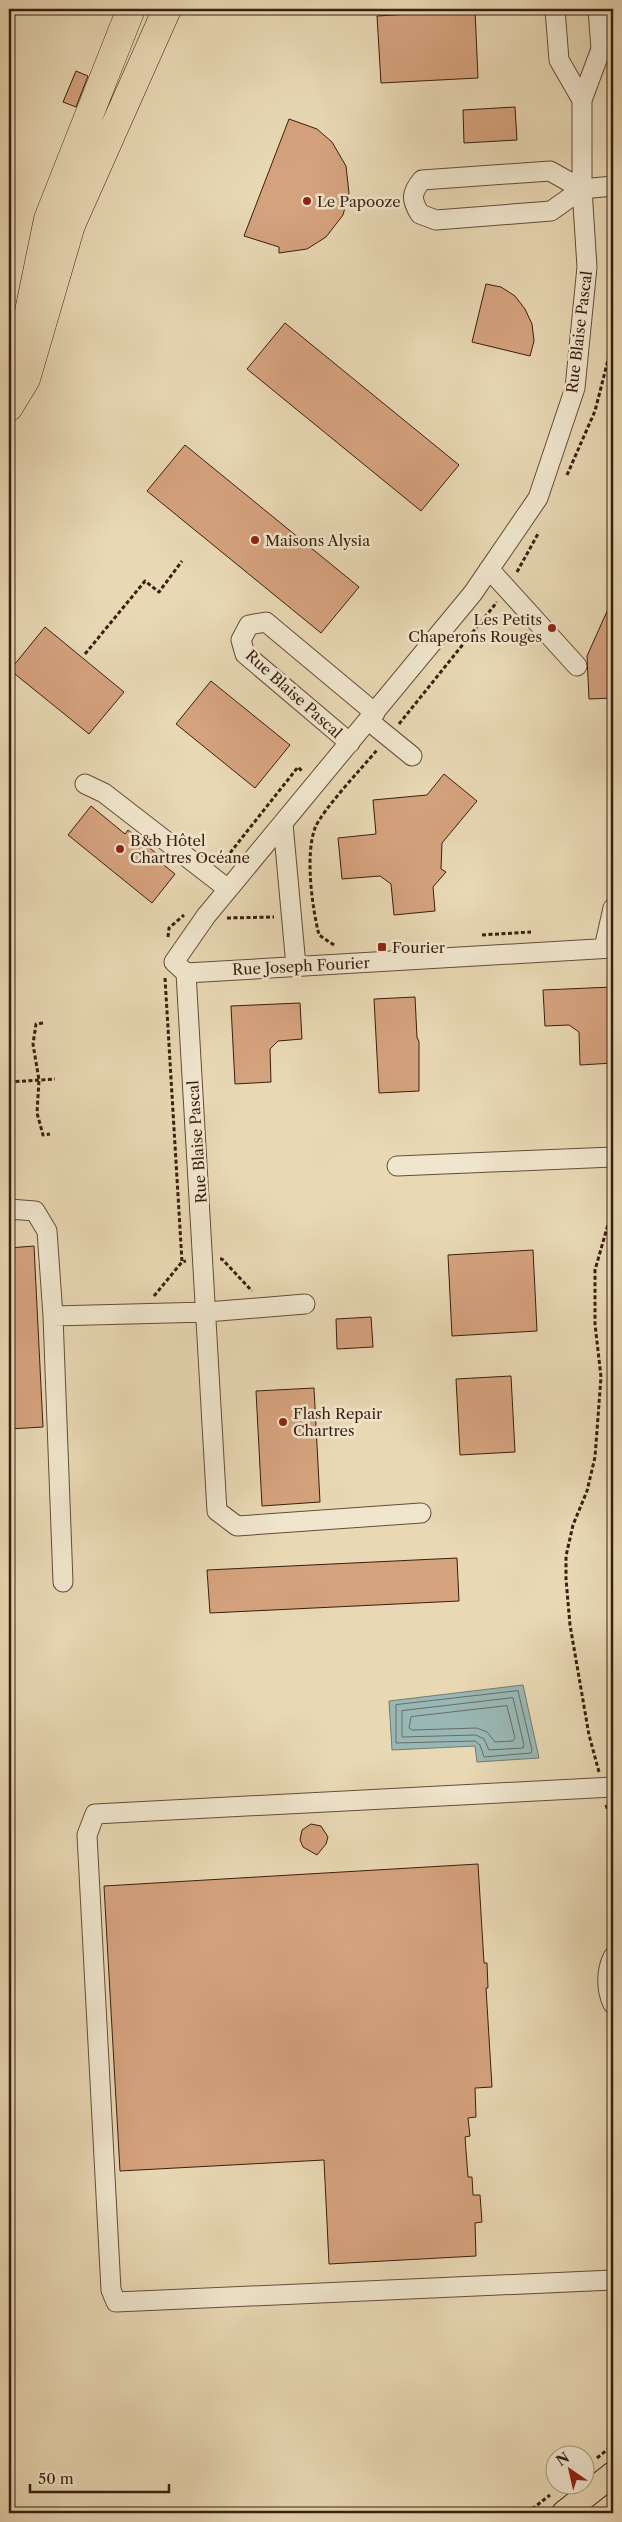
<svg xmlns="http://www.w3.org/2000/svg" width="622" height="2522" font-family="'Libre Caslon Text',serif">
  <style>
    .water { fill: #99b8b5; stroke: #737a72 }
    .lines { fill: none; stroke-linecap: round; stroke-linejoin: round }
    .shore { stroke: #6a6b62; stroke-width: 1 }
    .building { fill: #d5a27e; stroke: #3a1e0e }
    .minor-casing { stroke: #664c38; stroke-width: 21 }
    .major-casing { stroke: #3a1e0e; stroke-width: 26 }
    .highway-casing { stroke: #3a1e0e; stroke-width: 29 }
    .path { stroke: #3a1e0e; stroke-width: 3; stroke-dasharray: 4 2.5; stroke-linecap: butt }
    .minor { stroke: #f0e6ce; stroke-width: 19 }
    .major { stroke: #e8d8b4; stroke-width: 24 }
    .highway { stroke: #e8d8b4; stroke-width: 28 }
    .poi-dot { fill: #8f2418; stroke: #f0e6ce; stroke-width: 2 }
    .labels { text-anchor: middle; dominant-baseline: central; stroke-width: 5; stroke-linejoin: round; paint-order: stroke }
    .poi-label { font-size: 15px; fill: #3a1e0e; stroke: #f0e6ce; text-anchor: start }
    .street-label { font-size: 15px; fill: #3a1e0e; stroke: #f0e6ce }
  </style>
  <rect width="100%" height="100%" fill="#e8d8b4"/>
  <filter id="stains"><feTurbulence type="fractalNoise" baseFrequency=".004" numOctaves="4"/><feColorMatrix values="0 0 0 0 .2 0 0 0 0 .09 0 0 0 0 .02 0 0 0 .5 -.17"/></filter>
  <radialGradient id="worn" r=".72"><stop offset=".6" stop-color="#630" stop-opacity="0"/><stop offset="1" stop-color="#630" stop-opacity=".3"/></radialGradient>
  <path class="water" d="M 523,1685 L 539,1758 L 477,1762 L 475,1746 L 392,1750 L 389,1701 Z"/>
  <g class="lines">
    <path class="shore" d="M 518,1691 L 532,1750 L 531,1753 L 484,1757 L 480,1745 L 475,1741 L 396,1743 L 396,1705 Z
      M 513,1698 L 524,1745 L 523,1748 L 489,1750 L 484,1739 L 476,1735 L 402,1737 L 402,1711 Z
      M 507,1706 L 515,1738 L 513,1741 L 495,1742 L 487,1732 L 477,1728 L 412,1730 L 409,1728 L 411,1717 Z"/>
  </g>
  <path class="building" d="M 475,10 L 478,78 L 381,83 L 377,16 Z
    M 76,71 L 88,76 L 76,107 L 63,102 Z
    M 515,107 L 517,140 L 464,143 L 463,110 Z
    M 289,119 L 317,129 L 332,142 L 346,166 L 349,193 L 343,215 L 326,237 L 307,249 L 279,253 L 279,247 L 244,236 Z
    M 486,284 L 501,287 L 515,296 L 525,309 L 532,324 L 534,341 L 530,356 L 472,342 Z
    M 285,323 L 459,465 L 421,511 L 247,369 Z
    M 185,445 L 359,587 L 321,633 L 147,491 Z
    M 613,598 L 613,698 L 589,699 L 587,656 Z
    M 45,627 L 124,692 L 89,734 L 10,670 Z
    M 211,681 L 290,745 L 255,788 L 176,724 Z
    M 444,774 L 477,801 L 442,843 L 441,869 L 446,872 L 433,887 L 435,911 L 394,915 L 391,884 L 380,876 L 342,879 L 338,838 L 376,834 L 373,800 L 427,795 Z
    M 91,806 L 125,834 L 128,830 L 163,859 L 160,862 L 175,874 L 152,903 L 68,835 Z
    M 612,987 L 613,1063 L 580,1065 L 579,1032 L 569,1025 L 545,1026 L 543,990 Z
    M 415,997 L 417,1037 L 419,1042 L 419,1091 L 379,1093 L 374,999 Z
    M 300,1003 L 302,1039 L 278,1041 L 270,1049 L 271,1082 L 235,1084 L 231,1006 Z
    M 34,1246 L 43,1427 L 9,1429 L 9,1248 Z
    M 533,1250 L 537,1331 L 452,1336 L 448,1255 Z
    M 371,1317 L 373,1347 L 337,1349 L 336,1319 Z
    M 511,1376 L 515,1452 L 460,1455 L 456,1379 Z
    M 314,1388 L 320,1502 L 262,1506 L 256,1391 Z
    M 457,1558 L 459,1601 L 210,1613 L 207,1570 Z
    M 311,1824 L 321,1826 L 328,1837 L 326,1844 L 317,1855 L 303,1847 L 300,1840 L 302,1830 Z
    M 478,1864 L 484,1963 L 487,1963 L 488,1988 L 486,1988 L 492,2087 L 475,2088 L 476,2117 L 468,2118 L 470,2136 L 465,2137 L 468,2177 L 472,2177 L 473,2195 L 480,2195 L 482,2222 L 475,2223 L 476,2256 L 329,2264 L 324,2160 L 120,2171 L 104,1886 Z"/>
  <g class="lines">
    <defs>
      <path id="minor" d="M 555,9 L 559,60 L 582,100
        M 598,9 L 601,49 L 582,100 L 582,189 L 587,267 L 575,388 L 538,498 L 473,593 L 206,916 L 174,962 L 186,973 L 613,948
        M 582,189 L 550,171 L 422,180 C 411,193 411,200 420,214 L 436,220 L 551,211 L 582,189 L 613,186
        M 489,569 L 577,666
        M 369,721 L 412,756
        M 350,743 L 245,654 L 241,640 L 249,625 L 266,622 L 375,713
        M 85,784 L 104,793 L 228,889
        M 283,824 L 296,966
        M 604,948 L 613,908
        M 186,973 L 217,1511 L 237,1526 L 421,1513
        M 397,1166 L 613,1157
        M 9,1209 L 35,1211 L 47,1231 L 53,1316 L 63,1582
        M 53,1316 L 207,1312 L 305,1304
        M 613,1787 L 95,1814 L 87,1835 L 111,2290 L 116,2302 L 613,2280
        M 613,1957 C 606,1971 606,1990 613,2004"/>
      <path id="major" d="M 564,2513 L 613,2474"/>
      <path id="highway" d="M 9,360 L 26,326 L 48,219 L 131,9
        M 9,407 L 26,379 L 71,225 L 167,9"/>
    </defs>
    <use href="#minor" class="minor-casing"/>
    <use href="#major" class="major-casing"/>
    <use href="#highway" class="highway-casing"/>
    <path class="path" d="M 567,475 L 595,411 L 609,356 L 613,303
      M 517,572 L 539,532
      M 85,654 L 145,581 L 159,592 L 182,561
      M 399,724 L 497,602
      M 222,863 L 298,767 L 303,772
      M 227,918 L 274,917
      M 482,935 L 531,932
      M 168,937 L 169,928 L 184,915
      M 334,945 L 319,935 C 312,907 305,855 315,828 C 323,809 362,768 377,750
      M 165,978 L 182,1262 L 186,1261
      M 43,1023 L 36,1024 L 33,1044 L 39,1080 L 37,1113 L 43,1135 L 50,1134
      M 9,1082 L 55,1079
      M 220,1259 L 222,1259 L 252,1291
      M 154,1296 L 182,1262
      M 599,1772 L 589,1735 L 570,1625 L 566,1579 L 566,1556 L 573,1525 L 587,1491 L 595,1457 L 601,1377 L 595,1324 L 595,1270 L 613,1207
      M 606,1805 L 613,1825
      M 597,2458 L 613,2445
      M 527,2513 L 550,2495"/>
    <use href="#minor" class="minor"/>
    <use href="#major" class="major"/>
    <use href="#highway" class="highway"/>
  </g>
  <g class="poi-dot">
    <circle cx="307" cy="201" r="5"/>
    <circle cx="255" cy="540" r="5"/>
    <circle cx="552" cy="628" r="5"/>
    <circle cx="120" cy="849" r="5"/>
    <rect x="377" y="942" width="10" height="10" rx="2.5"/>
    <circle cx="283" cy="1422" r="5"/>
  </g>
  <g class="labels">
    <g class="poi-label">
      <text x="317" y="201">Le Papooze</text>
      <text x="265" y="540">Maisons Alysia</text>
      <text x="542" y="619" text-anchor="end">Les Petits<tspan x="542" dy="17">Chaperons Rouges</tspan></text>
      <text x="130" y="840">B&amp;b Hôtel<tspan x="130" dy="17">Chartres Océane</tspan></text>
      <text x="392" y="947">Fourier</text>
      <text x="293" y="1413">Flash Repair<tspan x="293" dy="17">Chartres</tspan></text>
    </g>
    <g class="street-label">
      <text transform="translate(579 332) rotate(-83)">Rue Blaise Pascal</text>
      <text transform="translate(294 694) rotate(42)">Rue Blaise Pascal</text>
      <text transform="translate(301 966) rotate(-3)">Rue Joseph Fourier</text>
      <text transform="translate(197 1142) rotate(-94)">Rue Blaise Pascal</text>
    </g>
  </g>
  <rect width="622" height="2522" fill="none" stroke="#e8d8b4" stroke-width="30"/>
  <rect x="10" y="10" width="602" height="2502" fill="none" stroke="#3a1e0e" stroke-width="2.5"/>
  <rect x="15" y="15" width="592" height="2492" fill="none" stroke="#3a1e0e"/>
  <g transform="translate(570 2470) rotate(326)"><circle r="24" fill="#f0e6ce" stroke="#a79681"/>
  <path d="M0-4L9 19L0 12L-9 19Z" fill="#8f2418"/>
  <text y="-8" font-size="14" font-weight="bold" text-anchor="middle" fill="#3a1e0e">N</text>
  </g>
  <path d="M30 2484v8h139v-8" fill="none" stroke="#3a1e0e" stroke-width="2.5"/>
  <text x="38" y="2484" font-size="15" fill="#3a1e0e" stroke="#f0e6ce" stroke-width="4" paint-order="stroke">50 m</text>
  <rect width="100%" height="100%" filter="url(#stains)"/>
  <rect width="100%" height="100%" fill="url(#worn)"/>
</svg>
